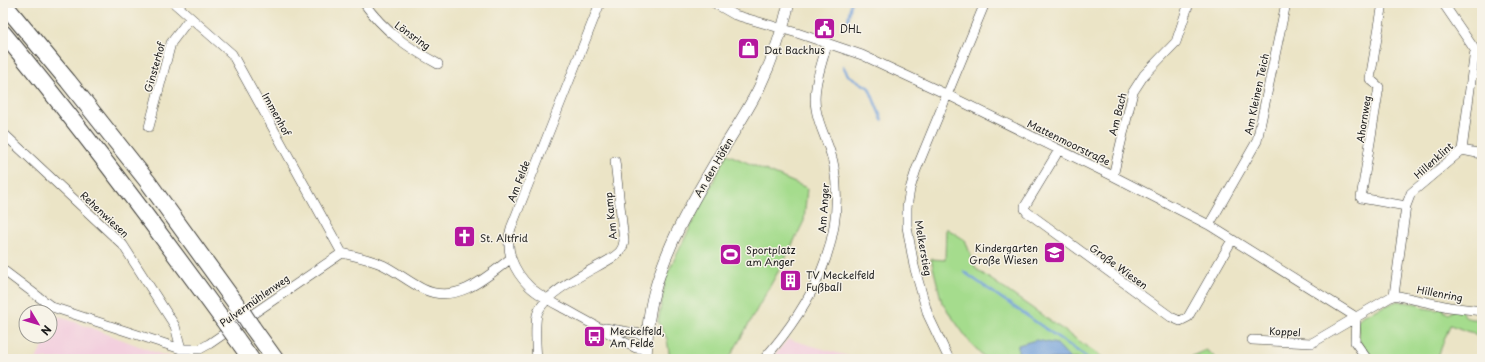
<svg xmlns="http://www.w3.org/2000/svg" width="1485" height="362" font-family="'Playpen Sans',sans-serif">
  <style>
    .built { fill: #f3cfde }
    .green { fill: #a5dc8d; stroke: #607c54 }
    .water { fill: #6f9fd9; stroke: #465e7a }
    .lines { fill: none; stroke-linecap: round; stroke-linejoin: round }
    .stream { stroke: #6f9fd9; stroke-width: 2.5 }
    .minor-casing { stroke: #3b3a36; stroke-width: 10 }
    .tertiary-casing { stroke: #3b3a36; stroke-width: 12 }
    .motorway-casing { stroke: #3b3a36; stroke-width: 18 }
    .minor { stroke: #fff; stroke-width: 9 }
    .tertiary { stroke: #fff; stroke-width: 11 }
    .motorway { stroke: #fff; stroke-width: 16 }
    .motorway-bridge-casing { stroke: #3b3a36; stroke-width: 18; stroke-linecap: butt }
    .motorway-bridge { stroke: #fff; stroke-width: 16 }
    .labels { text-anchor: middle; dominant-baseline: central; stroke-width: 3; stroke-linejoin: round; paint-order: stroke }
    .poi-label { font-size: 10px; fill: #1c1c1c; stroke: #f7f3e8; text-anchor: start }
    .street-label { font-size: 10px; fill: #1c1c1c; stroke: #f7f3e8 }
  </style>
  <rect width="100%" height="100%" fill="#f7f3e8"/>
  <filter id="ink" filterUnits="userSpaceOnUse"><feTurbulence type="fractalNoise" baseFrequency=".025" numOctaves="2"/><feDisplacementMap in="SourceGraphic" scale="8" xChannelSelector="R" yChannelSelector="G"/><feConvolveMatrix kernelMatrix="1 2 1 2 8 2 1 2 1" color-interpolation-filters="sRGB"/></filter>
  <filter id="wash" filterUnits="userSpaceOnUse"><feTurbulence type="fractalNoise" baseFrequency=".012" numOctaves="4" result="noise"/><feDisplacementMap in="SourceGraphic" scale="16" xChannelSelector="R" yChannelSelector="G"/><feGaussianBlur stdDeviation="0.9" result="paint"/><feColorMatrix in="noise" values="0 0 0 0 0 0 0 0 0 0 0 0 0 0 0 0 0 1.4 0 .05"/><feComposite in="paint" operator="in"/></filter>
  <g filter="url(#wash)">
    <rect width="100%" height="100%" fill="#ebe4c6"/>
    <path class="built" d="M 59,316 L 163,355 L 181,359 L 36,359 L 48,336 L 50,336 L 50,333 Z
      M 788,339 L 855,358 L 860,359 L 771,359 Z"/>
    <path class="green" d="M 727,154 L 807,188 L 804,221 L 783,263 L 729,359 L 670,359 L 667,339 L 658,322 L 666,276 Z
      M 946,228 L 965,240 L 976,269 L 1105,359 L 986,359 L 969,341 L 942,303 L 931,259 L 945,260 Z
      M 1397,301 L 1419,304 L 1423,308 L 1437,310 L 1441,307 L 1444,308 L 1444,312 L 1450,313 L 1455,309 L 1462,310 C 1466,321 1472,319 1482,319 L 1482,338 L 1473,333 L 1450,325 L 1437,359 L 1370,359 L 1359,340 L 1357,321 L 1362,316 Z
      M 1206,350 L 1217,359 L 1185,359 Z"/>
    <path class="water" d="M 1036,340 L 1057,344 L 1071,359 L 1018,359 L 1018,345 Z"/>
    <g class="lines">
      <path class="stream" d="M 847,26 L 851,3
        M 843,66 L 848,75 L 869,88 L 882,120
        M 964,272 L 1089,359"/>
    </g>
  </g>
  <g filter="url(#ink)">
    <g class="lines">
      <defs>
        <path id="minor" d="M 174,3 L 232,54 L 342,253
          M 364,3 C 384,31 407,47 438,64
          M 600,3 L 511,228 C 504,250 514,271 529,286 C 538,295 552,302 563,308 C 583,319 604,330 624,342 L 636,348 L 646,349
          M 714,3 L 735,15 L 797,33 L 862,55 L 948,95 L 1113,176 L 1209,225 L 1356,317 L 1355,342 L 1367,359
          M 1383,3 L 1370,79 L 1379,87 L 1361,198 L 1406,206
          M 149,127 L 171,43 L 190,18
          M 3,133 L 123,245 L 175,326 L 181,349
          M 1059,150 L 1025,206 L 1025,209 L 1027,212 L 1171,317 L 1180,321 L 1188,317 L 1232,240
          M 1462,150 L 1482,154
          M 1113,176 L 1133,92 L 1144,75 L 1176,42 L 1189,3
          M 1209,225 L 1257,141 L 1286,3
          M 3,270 L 52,307 L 181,349 L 200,349 L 209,344 L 342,253 C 355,256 370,259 383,265 C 397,272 409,282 423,289 C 456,305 486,278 511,258
          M 1394,295 L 1449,307 L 1482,311
          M 605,328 L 647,335
          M 1252,340 L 1312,343 L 1394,295 L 1406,206 L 1411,193 L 1462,150 L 1475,50 L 1443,3
          M 537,359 C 536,349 535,324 537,315 C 543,292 593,270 612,258 C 619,253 623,250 624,241 L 615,161
          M 764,359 C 812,304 846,241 834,167 C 831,146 819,129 816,109 C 812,88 822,64 827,44
          M 949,359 L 928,315 L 914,266 L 907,227 L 907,207 L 910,189 L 916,170 L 985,3"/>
        <path id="tertiary" d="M 646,359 C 647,337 648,315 654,293 C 668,240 698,192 725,146 C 737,127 749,108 759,88 C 772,61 782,33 789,3"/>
        <path id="motorway" d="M 3,3 L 68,81 L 148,182 L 242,312
          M 3,33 C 81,127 154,225 226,324
          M 252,327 L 275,359
          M 236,338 L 251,359"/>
      </defs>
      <use href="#minor" class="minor-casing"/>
      <use href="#tertiary" class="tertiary-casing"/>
      <use href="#motorway" class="motorway-casing"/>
      <use href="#minor" class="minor"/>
      <use href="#tertiary" class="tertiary"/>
      <use href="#motorway" class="motorway"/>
      <defs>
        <path id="motorway-bridge" d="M 242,312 L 252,327
          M 226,324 L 236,338"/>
      </defs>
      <use href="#motorway-bridge" class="motorway-bridge-casing"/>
      <use href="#motorway-bridge" class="motorway-bridge"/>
    </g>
  </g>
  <defs>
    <symbol id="civic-square" viewBox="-11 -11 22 22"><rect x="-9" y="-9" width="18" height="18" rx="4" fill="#b5179e" stroke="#f7f3e8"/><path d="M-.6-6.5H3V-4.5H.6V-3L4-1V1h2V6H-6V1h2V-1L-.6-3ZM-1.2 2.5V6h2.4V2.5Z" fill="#fff"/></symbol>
    <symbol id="shop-square" viewBox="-11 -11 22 22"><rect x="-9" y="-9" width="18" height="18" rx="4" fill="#b5179e" stroke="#f7f3e8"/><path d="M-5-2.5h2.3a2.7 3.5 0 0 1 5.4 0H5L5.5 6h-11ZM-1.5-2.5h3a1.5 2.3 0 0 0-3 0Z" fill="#fff"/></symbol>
    <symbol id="church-square" viewBox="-11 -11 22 22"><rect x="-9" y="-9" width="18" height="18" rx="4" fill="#b5179e" stroke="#f7f3e8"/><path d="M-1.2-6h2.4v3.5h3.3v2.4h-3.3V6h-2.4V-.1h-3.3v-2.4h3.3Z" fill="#fff"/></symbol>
    <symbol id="school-square" viewBox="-11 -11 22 22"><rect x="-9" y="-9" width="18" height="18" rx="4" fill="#b5179e" stroke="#f7f3e8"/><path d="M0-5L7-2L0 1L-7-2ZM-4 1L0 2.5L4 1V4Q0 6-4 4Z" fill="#fff"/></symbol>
    <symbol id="stadium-square" viewBox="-11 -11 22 22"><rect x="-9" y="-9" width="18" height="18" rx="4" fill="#b5179e" stroke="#f7f3e8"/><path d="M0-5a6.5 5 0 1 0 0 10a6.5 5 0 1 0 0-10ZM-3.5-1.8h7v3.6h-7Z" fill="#fff"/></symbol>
    <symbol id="building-square" viewBox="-11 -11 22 22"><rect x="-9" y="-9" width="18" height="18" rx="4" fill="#b5179e" stroke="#f7f3e8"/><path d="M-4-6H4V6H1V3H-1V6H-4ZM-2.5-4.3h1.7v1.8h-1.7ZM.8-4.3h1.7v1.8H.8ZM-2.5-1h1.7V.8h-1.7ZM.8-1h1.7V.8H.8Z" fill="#fff"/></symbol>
    <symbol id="bus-square" viewBox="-11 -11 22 22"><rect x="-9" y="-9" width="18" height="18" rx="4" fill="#b5179e" stroke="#f7f3e8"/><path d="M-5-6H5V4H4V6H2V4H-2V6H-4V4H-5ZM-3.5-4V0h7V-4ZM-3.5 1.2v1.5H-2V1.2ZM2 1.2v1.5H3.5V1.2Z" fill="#fff"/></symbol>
  </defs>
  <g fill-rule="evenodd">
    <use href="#civic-square" x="812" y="16" width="25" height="25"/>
    <use href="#shop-square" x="736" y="36" width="25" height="25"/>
    <use href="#church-square" x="452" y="224" width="25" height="25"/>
    <use href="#school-square" x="1042" y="240" width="25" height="25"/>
    <use href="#stadium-square" x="718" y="242" width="25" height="25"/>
    <use href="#building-square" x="778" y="268" width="25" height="25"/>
    <use href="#bus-square" x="582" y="324" width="25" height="25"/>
  </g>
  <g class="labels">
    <g class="poi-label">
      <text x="840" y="28">DHL</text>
      <text x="764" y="49">Dat Backhus</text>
      <text x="480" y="237">St. Altfrid</text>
      <text x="1038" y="247" text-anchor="end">Kindergarten<tspan x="1038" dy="12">Große Wiesen</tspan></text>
      <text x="746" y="249">Sportplatz<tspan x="746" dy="12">am Anger</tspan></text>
      <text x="806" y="274">TV Meckelfeld<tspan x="806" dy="12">Fußball</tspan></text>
      <text x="610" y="330">Meckelfeld,<tspan x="610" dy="12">Am Felde</tspan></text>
    </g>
    <g class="street-label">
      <text transform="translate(413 35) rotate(35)">Lönsring</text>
      <text transform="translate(154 67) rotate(-74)">Ginsterhof</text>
      <text transform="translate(1256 94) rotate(-78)">Am Kleinen Teich</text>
      <text transform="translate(277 114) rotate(61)">Immenhof</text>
      <text transform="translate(1117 114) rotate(-76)">Am Bach</text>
      <text transform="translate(1363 119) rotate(-81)">Ahornweg</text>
      <text transform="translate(1069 142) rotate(26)">Mattenmoorstraße</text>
      <text transform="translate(1433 160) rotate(-42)">Hillenklint</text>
      <text transform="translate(713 167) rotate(-60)">An den Höfen</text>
      <text transform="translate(518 181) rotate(-69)">Am Felde</text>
      <text transform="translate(823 208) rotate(-86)">Am Anger</text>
      <text transform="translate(105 214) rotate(43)">Rehenwiesen</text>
      <text transform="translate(610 216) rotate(-96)">Am Kamp</text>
      <text transform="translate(924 248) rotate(80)">Melkerstieg</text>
      <text transform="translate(1119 266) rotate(36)">Große Wiesen</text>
      <text transform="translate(1440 293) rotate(11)">Hillenring</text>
      <text transform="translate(254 300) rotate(-35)">Pulvermühlenweg</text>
      <text transform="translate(1285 331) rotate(3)">Koppel</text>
    </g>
  </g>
  <rect width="1485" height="362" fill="none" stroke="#f7f3e8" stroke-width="16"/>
  <g transform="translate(38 324) rotate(128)"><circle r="19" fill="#f7f3e8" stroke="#9f9d96"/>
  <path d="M0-3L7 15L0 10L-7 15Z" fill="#b5179e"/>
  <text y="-6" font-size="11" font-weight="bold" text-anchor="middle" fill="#1c1c1c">N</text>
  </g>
</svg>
